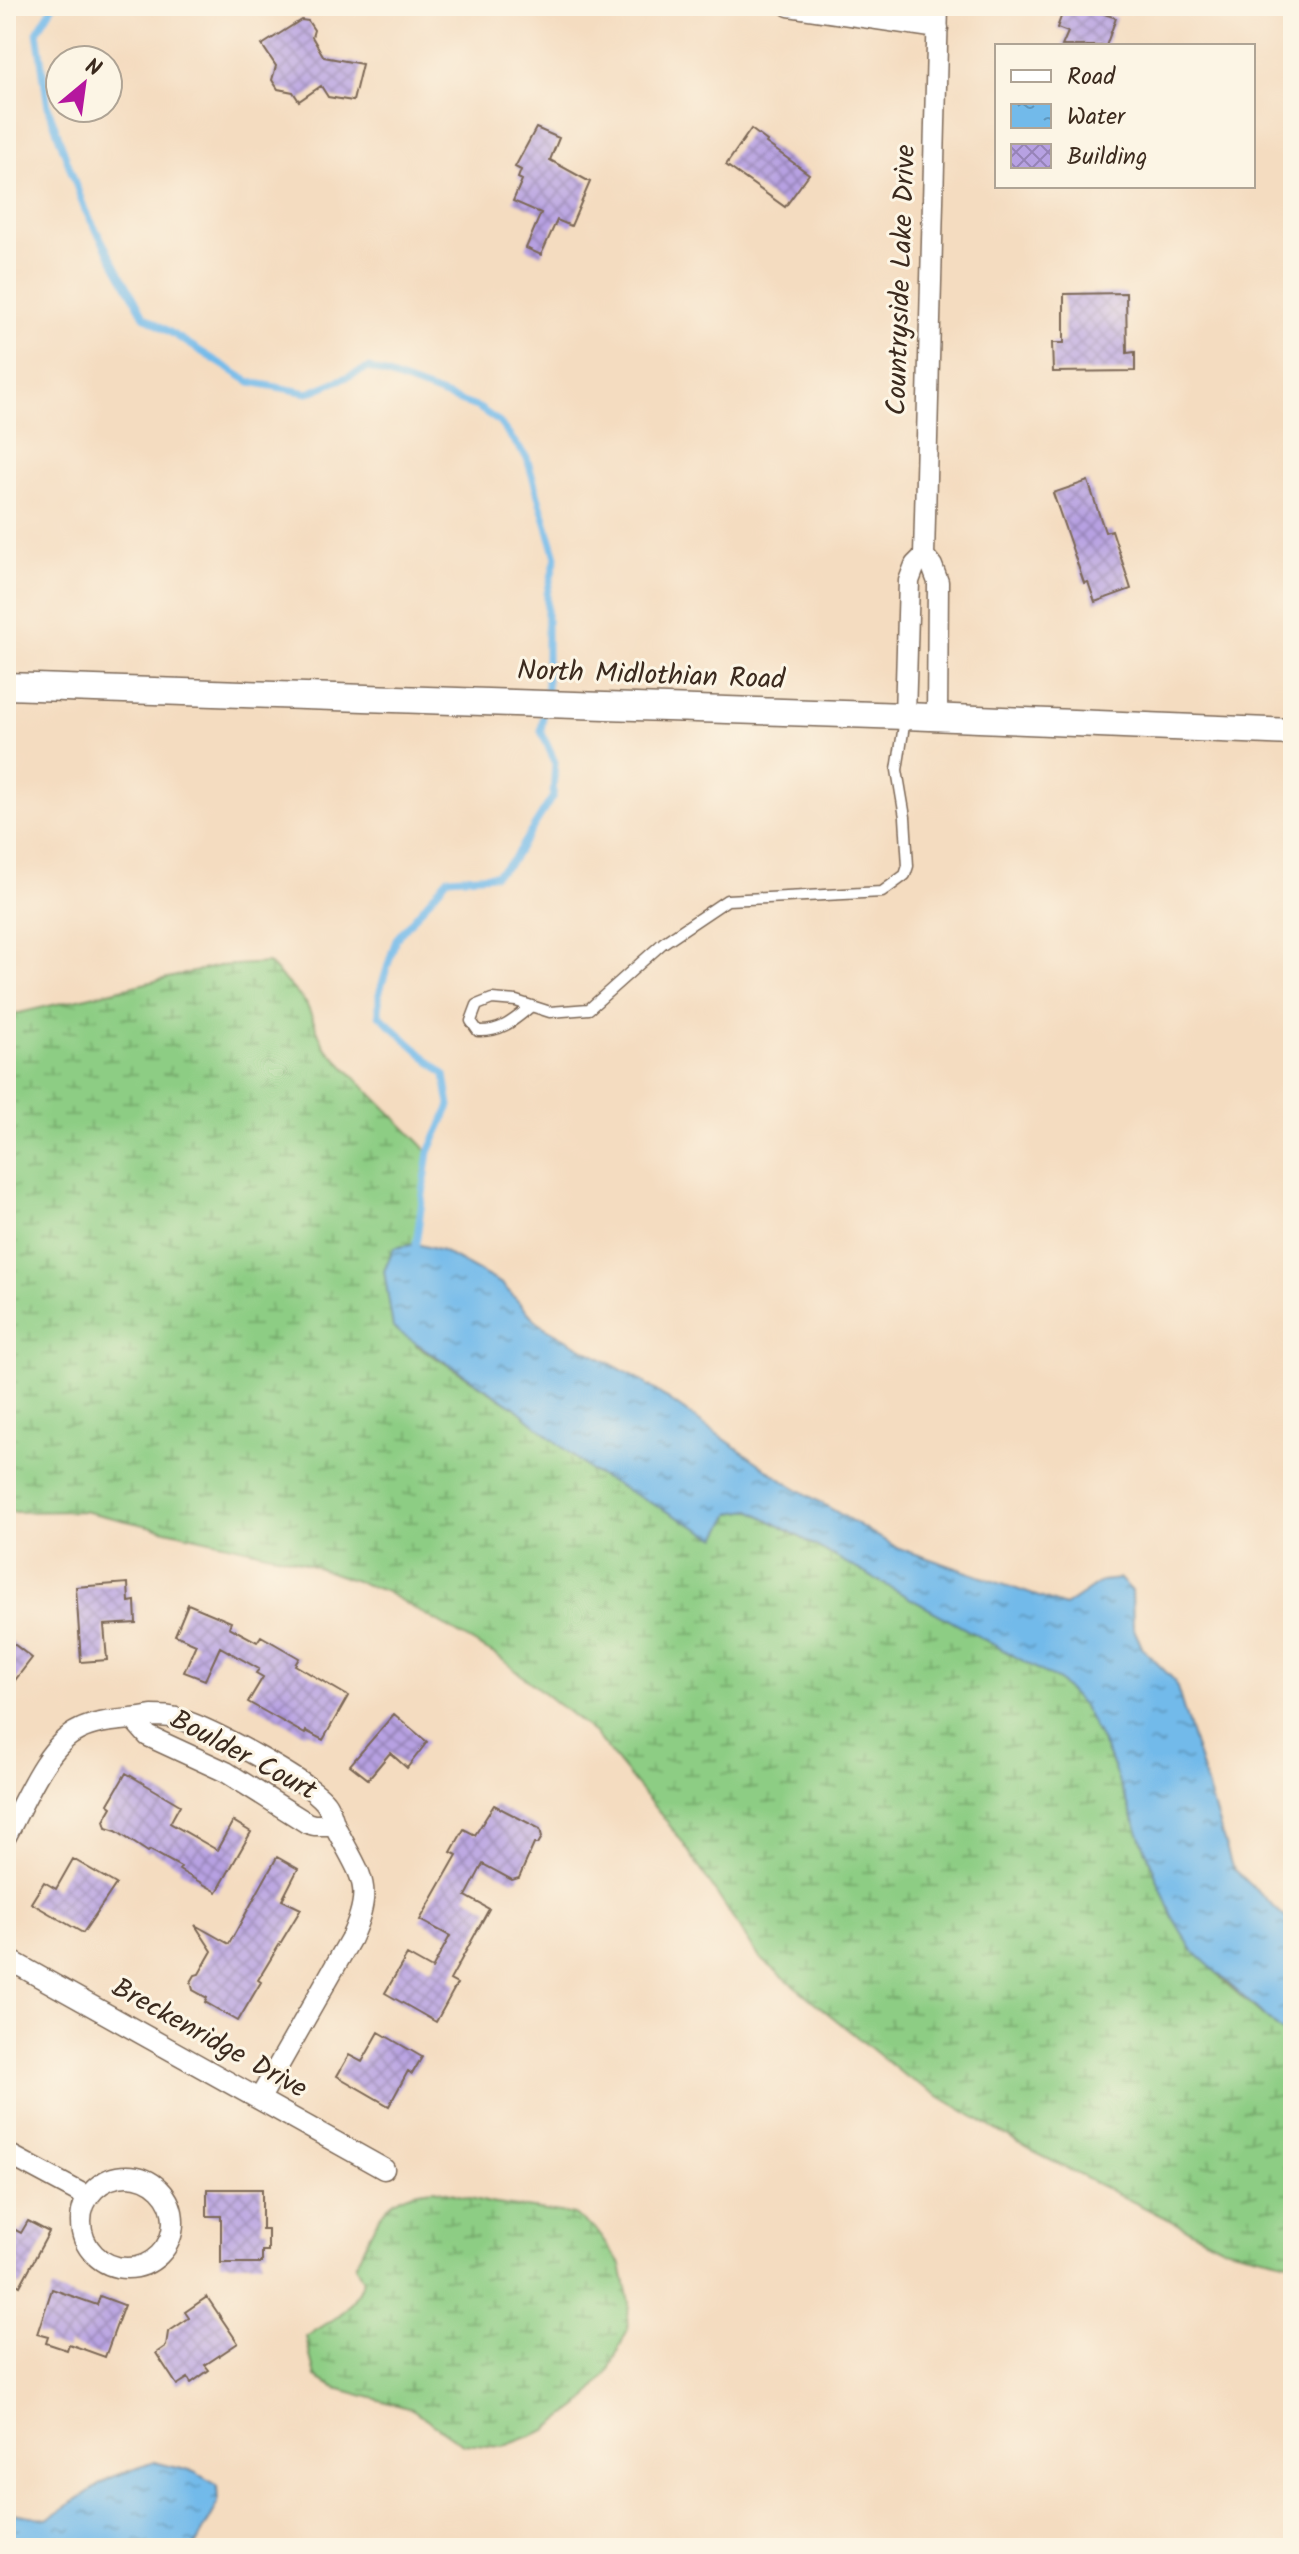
<svg xmlns="http://www.w3.org/2000/svg" width="1299" height="2554" font-family="Kalam,sans-serif">
  <style>
    .wetland { fill: url(#wetland-marsh); stroke: #647c51; stroke-width: 2 }
    .water { fill: url(#water-ripples); stroke: #567284; stroke-width: 2 }
    .lines { fill: none; stroke-linecap: round; stroke-linejoin: round }
    .stream { stroke: #72baea; stroke-width: 7 }
    .building { fill: url(#building-cross-hatch) }
    .service-casing { stroke: #7c6857; stroke-width: 13 }
    .minor-casing { stroke: #7c6857; stroke-width: 23 }
    .secondary-casing { stroke: #7c6857; stroke-width: 29 }
    .service { stroke: #fff; stroke-width: 10 }
    .minor { stroke: #fff; stroke-width: 20 }
    .secondary { stroke: #fff; stroke-width: 26 }
    .labels { text-anchor: middle; dominant-baseline: central; stroke-width: 6; stroke-linejoin: round; paint-order: stroke }
    .street-label { font-size: 28px; fill: #3b2a1e; stroke: #fcf5e5 }
  </style>
  <defs>
    <pattern id="wetland-marsh" width="20" height="14" patternUnits="userSpaceOnUse" patternTransform="scale(2)"><rect width="20" height="14" fill="#8dcd84"/><path d="M1 5h8M5 5V1M11 12h8M15 12V8" fill="none" stroke="#74a76b"/></pattern>
    <pattern id="water-ripples" width="26" height="14" patternUnits="userSpaceOnUse" patternTransform="scale(2)"><rect width="26" height="14" fill="#72baea"/><path d="M2 4q2-2 4 0t4 0M15 11q2-2 4 0t4 0" fill="none" stroke="#5f97bd"/></pattern>
    <pattern id="building-cross-hatch" width="8" height="8" patternUnits="userSpaceOnUse" patternTransform="scale(2)"><rect width="8" height="8" fill="#b7a1e2"/><path d="M0 0l8 8M0 8l8-8" fill="none" stroke="#9683b7"/></pattern>
  </defs>
  <rect width="100%" height="100%" fill="#fcf5e5"/>
  <filter id="ink" filterUnits="userSpaceOnUse"><feTurbulence type="fractalNoise" baseFrequency=".0125" numOctaves="2"/><feDisplacementMap in="SourceGraphic" scale="16" xChannelSelector="R" yChannelSelector="G"/><feConvolveMatrix kernelMatrix="1 2 1 2 8 2 1 2 1" color-interpolation-filters="sRGB"/></filter>
  <filter id="wash" filterUnits="userSpaceOnUse"><feTurbulence type="fractalNoise" baseFrequency=".006" numOctaves="4" result="noise"/><feDisplacementMap in="SourceGraphic" scale="32" xChannelSelector="R" yChannelSelector="G"/><feGaussianBlur stdDeviation="1.8" result="paint"/><feColorMatrix in="noise" values="0 0 0 0 0 0 0 0 0 0 0 0 0 0 0 0 0 1.4 0 .05"/><feComposite in="paint" operator="in"/></filter>
  <g filter="url(#wash)">
    <rect width="100%" height="100%" fill="#f4dcc0"/>
    <path class="wetland" d="M 268,963 L 306,1003 L 324,1046 L 429,1152 L 416,1244 L 394,1248 L 416,1345 L 513,1406 L 731,1513 L 751,1510 L 1059,1681 L 1083,1706 L 1107,1752 L 1172,1916 L 1222,1980 L 1281,2031 L 1293,2037 L 1293,2263 L 1223,2247 L 1034,2152 L 905,2076 L 759,1957 L 679,1837 L 594,1733 L 499,1657 L 384,1591 L 293,1559 L 83,1511 L 6,1512 L 6,1016 L 219,966 Z
      M 435,2189 L 490,2203 L 574,2215 L 597,2231 L 621,2265 L 629,2302 L 627,2331 L 608,2372 L 584,2402 L 546,2430 L 502,2447 L 463,2444 L 412,2409 L 336,2388 L 315,2377 L 306,2337 C 336,2316 347,2317 363,2281 L 355,2265 C 377,2222 381,2192 435,2189 Z"/>
    <path class="water" d="M 416,1244 L 442,1251 L 502,1284 L 539,1324 L 642,1381 L 784,1481 L 896,1547 L 1065,1606 L 1102,1581 L 1120,1579 L 1132,1591 L 1133,1627 L 1143,1649 L 1175,1681 L 1232,1867 L 1293,1925 L 1293,2037 L 1281,2031 L 1193,1951 L 1172,1916 L 1107,1752 L 1083,1706 L 1059,1681 L 751,1510 L 731,1513 L 717,1538 L 592,1472 L 513,1406 L 393,1328 L 384,1271 L 394,1248 Z
      M 154,2462 L 194,2472 L 217,2485 L 218,2504 L 194,2548 L 6,2548 L 6,2512 L 47,2519 L 110,2478 Z"/>
    <g class="lines">
      <path class="stream" d="M 53,6 L 37,32 L 48,107 L 85,210 L 144,316 L 250,382 L 308,393 L 369,368 L 479,408 L 498,421 L 527,458 L 556,557 L 547,594 L 547,691
        M 416,1244 L 429,1152 L 450,1106 L 445,1075 L 379,1015 L 379,994 L 396,939 L 448,878 L 495,875 L 512,861 L 553,796 L 555,762 L 541,731 L 543,717"/>
    </g>
    <g id="blocks">
      <path class="building" d="M 1065,6 L 1082,6 L 1116,18 L 1106,46 L 1062,46 L 1068,32 L 1057,28 Z
        M 301,20 L 308,21 L 314,30 L 312,37 L 324,57 L 362,64 L 353,101 L 328,97 L 321,86 L 299,101 L 293,92 L 278,89 L 272,80 L 276,66 L 262,45 Z
        M 536,128 L 559,138 L 550,160 L 590,182 L 571,226 L 557,220 L 541,255 L 526,248 L 541,213 L 513,201 L 522,180 L 518,178 L 521,170 L 515,167 Z
        M 751,129 L 767,141 L 766,143 L 809,174 L 785,207 L 726,165 Z
        M 1126,293 L 1127,353 L 1135,352 L 1135,371 L 1053,372 L 1052,343 L 1064,343 L 1064,294 Z
        M 1088,481 L 1105,532 L 1112,530 L 1131,589 L 1095,602 L 1088,582 L 1084,583 L 1053,493 Z
        M 128,1583 L 129,1602 L 135,1601 L 136,1623 L 104,1625 L 107,1660 L 81,1662 L 76,1587 Z
        M 188,1604 L 231,1622 L 229,1627 L 257,1642 L 261,1636 L 299,1658 L 295,1665 L 348,1696 L 323,1740 L 306,1731 L 305,1734 L 248,1702 L 263,1677 L 256,1673 L 259,1669 L 220,1647 L 205,1680 L 184,1672 L 196,1644 L 175,1635 Z
        M 6,1638 L 32,1658 L 6,1692 Z
        M 394,1714 L 427,1742 L 407,1768 L 390,1753 L 368,1779 L 350,1765 Z
        M 126,1773 L 180,1805 L 170,1823 L 217,1850 L 233,1821 L 251,1832 L 217,1892 L 179,1870 L 181,1867 L 150,1850 L 148,1852 L 116,1831 L 106,1828 L 104,1821 L 112,1807 L 108,1804 Z
        M 494,1805 L 540,1829 L 542,1837 L 538,1844 L 534,1844 L 519,1878 L 512,1880 L 483,1864 L 466,1896 L 489,1909 L 450,1980 L 457,1984 L 436,2022 L 385,1993 L 407,1955 L 432,1969 L 450,1936 L 420,1920 L 457,1855 L 451,1852 L 464,1829 L 475,1835 Z
        M 277,1857 L 298,1869 L 282,1900 L 301,1909 L 258,1980 L 261,1982 L 238,2021 L 205,2002 L 207,1998 L 193,1990 L 191,1982 L 195,1975 L 199,1974 L 212,1951 L 195,1925 L 229,1944 Z
        M 73,1859 L 116,1884 L 83,1933 L 31,1903 L 44,1882 L 56,1889 Z
        M 379,2032 L 422,2057 L 412,2074 L 408,2071 L 389,2106 L 337,2076 L 349,2055 L 362,2062 Z
        M 207,2189 L 262,2189 L 262,2229 L 268,2229 L 268,2251 L 262,2251 L 262,2263 L 221,2263 L 221,2216 L 207,2216 Z
        M 28,2221 L 49,2232 L 20,2286 L 6,2278 L 6,2225 L 21,2233 Z
        M 52,2289 L 97,2305 L 100,2296 L 124,2305 L 105,2357 L 69,2344 L 67,2350 L 46,2343 L 48,2337 L 37,2334 Z
        M 207,2297 L 238,2343 L 205,2365 L 209,2370 L 191,2383 L 188,2378 L 177,2385 L 156,2353 L 166,2346 L 168,2332 L 189,2318 L 185,2312 Z"/>
    </g>
  </g>
  <g filter="url(#ink)">
    <use href="#blocks" fill-opacity="0" stroke="#7c6857" stroke-width="2"/>
    <g class="lines">
      <defs>
        <path id="service" d="M 530,1007 C 513,1021 501,1032 478,1031 L 471,1021 L 477,1005 L 492,999 L 516,1001 L 550,1012 L 589,1009 L 663,943 L 727,900 L 882,892 L 905,875 L 908,866 L 905,817 L 897,770 L 905,719"/>
        <path id="minor" d="M 789,6 L 938,28
          M 905,716 L 909,581 L 915,565 L 924,556
          M 937,718 L 938,582 L 932,566 L 924,556 L 938,6
          M 134,1720 L 148,1736 L 226,1772 L 307,1823 L 314,1825 L 334,1825
          M 6,1836 C 23,1805 46,1745 79,1730 C 100,1719 129,1721 152,1716 C 162,1716 172,1716 182,1720 C 211,1729 307,1780 325,1802 C 332,1811 332,1821 337,1830 C 361,1877 375,1886 351,1938 L 260,2098
          M 6,1958 L 384,2169
          M 6,2153 L 88,2197
          M81 2222a46 46 0 1 1 92 0a46 46 0 1 1-92 0Z"/>
        <path id="secondary" d="M 6,686 L 905,716 L 1293,732"/>
      </defs>
      <use href="#service" class="service-casing"/>
      <use href="#minor" class="minor-casing"/>
      <use href="#secondary" class="secondary-casing"/>
      <use href="#service" class="service"/>
      <use href="#minor" class="minor"/>
      <use href="#secondary" class="secondary"/>
    </g>
  </g>
  <g class="labels">
    <g class="street-label">
      <text transform="translate(902 280) rotate(-88)">Countryside Lake Drive</text>
      <text transform="translate(651 676) rotate(2)">North Midlothian Road</text>
      <text transform="translate(243 1756) rotate(28)">Boulder Court</text>
      <text transform="translate(209 2039) rotate(29)">Breckenridge Drive</text>
    </g>
  </g>
  <rect width="1299" height="2554" fill="none" stroke="#fcf5e5" stroke-width="32"/>
  <rect x="995" y="44" width="260" height="144" fill="#fcf5e5" stroke="#afa495" stroke-width="2"/>
  <rect x="1011" y="70" width="40" height="12" fill="#ffffff" stroke="#afa495" stroke-width="2"/>
  <text x="1067" y="84" font-size="24" fill="#3b2a1e">Road</text>
  <rect x="1011" y="104" width="40" height="24" fill="url(#water-ripples)" stroke="#afa495" stroke-width="2"/>
  <text x="1067" y="124" font-size="24" fill="#3b2a1e">Water</text>
  <rect x="1011" y="144" width="40" height="24" fill="url(#building-cross-hatch)" stroke="#afa495" stroke-width="2"/>
  <text x="1067" y="164" font-size="24" fill="#3b2a1e">Building</text>
  <g transform="translate(84 84) rotate(29)"><circle r="38" fill="#fcf5e5" stroke="#afa495" stroke-width="2"/>
  <path d="M0-6L14 30L0 20L-14 30Z" fill="#b5179e"/>
  <text y="-12" font-size="22" font-weight="bold" text-anchor="middle" fill="#3b2a1e">N</text>
  </g>
</svg>
